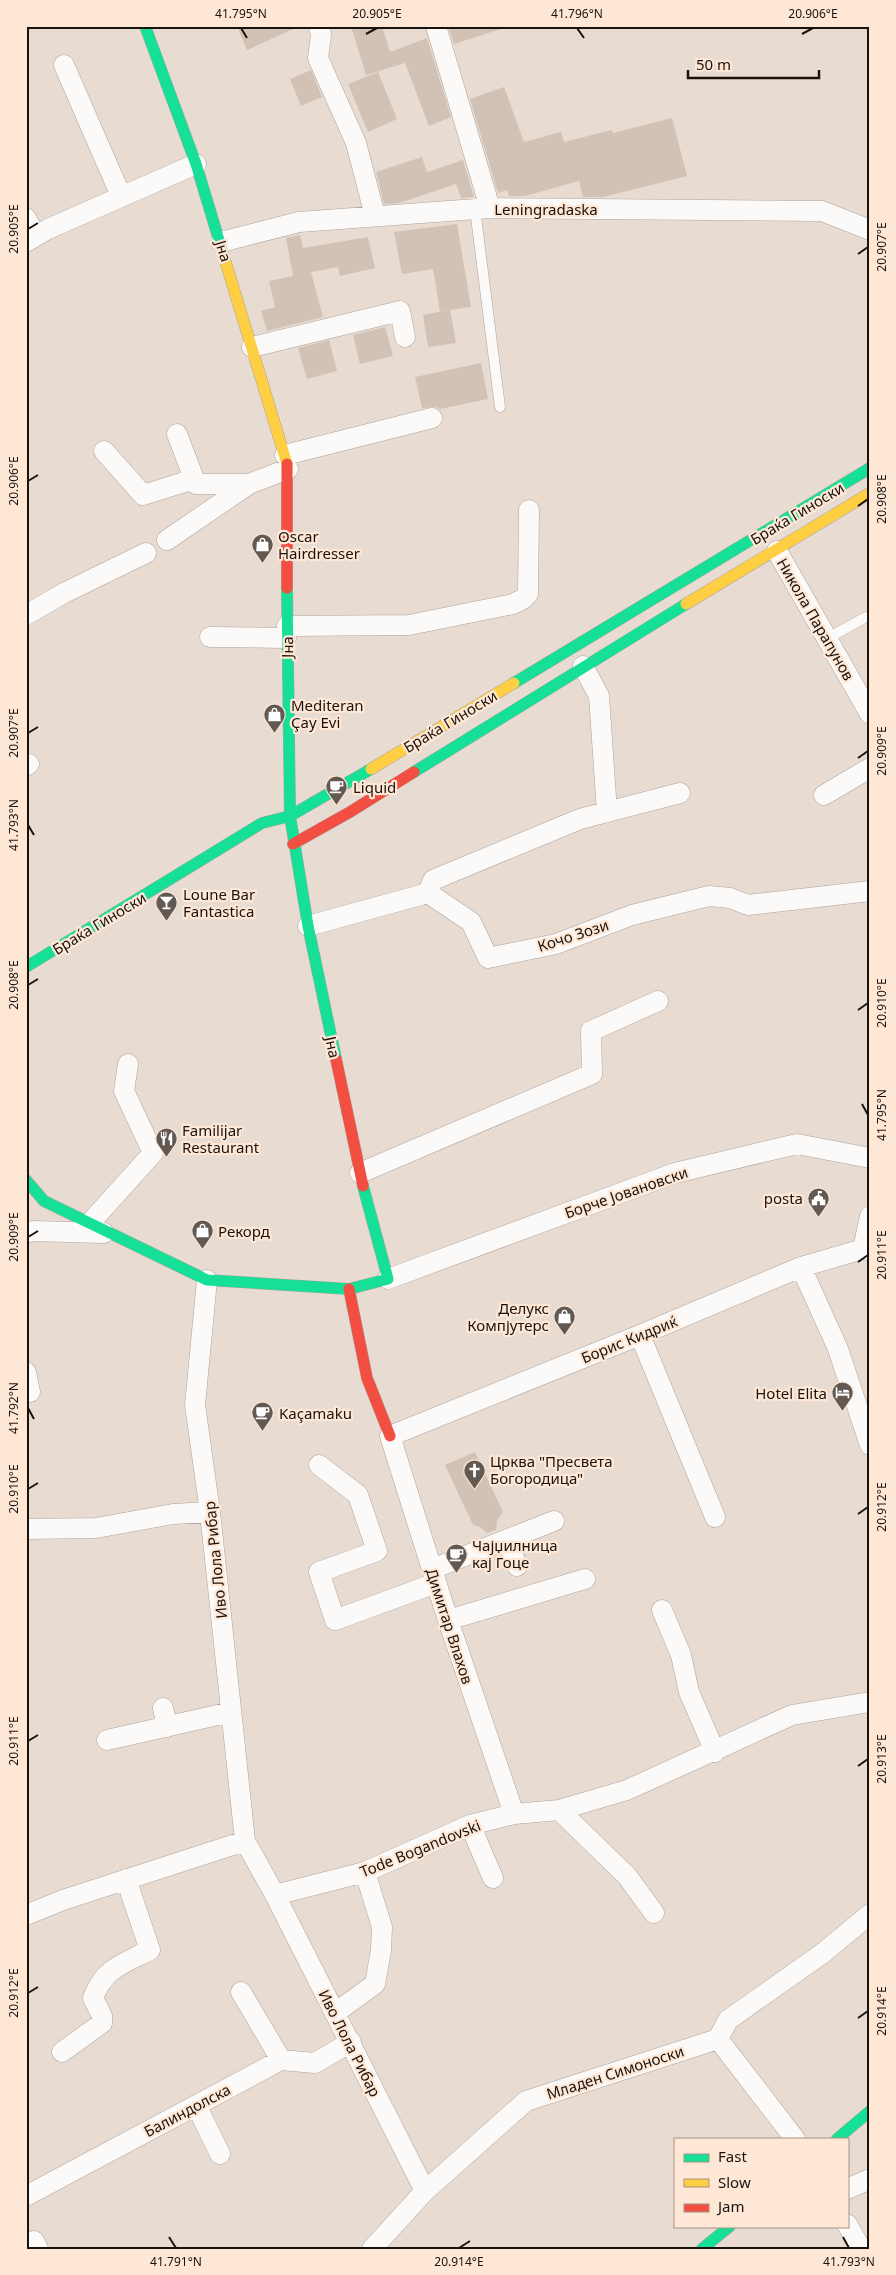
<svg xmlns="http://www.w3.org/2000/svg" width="896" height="2275" font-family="'Noto Sans',sans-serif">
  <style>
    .building { fill: #d2c2b6 }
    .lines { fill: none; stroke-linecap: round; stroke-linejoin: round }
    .lane-casing { stroke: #ada39c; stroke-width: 11 }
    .street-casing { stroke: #ada39c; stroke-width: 21 }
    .fast-casing { stroke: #ada39c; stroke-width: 12 }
    .slow-casing { stroke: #ada39c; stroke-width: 12 }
    .jam-casing { stroke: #ada39c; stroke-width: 12 }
    .lane { stroke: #fcfaf8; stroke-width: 10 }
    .street { stroke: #fcfaf8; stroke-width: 20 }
    .fast { stroke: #16e098; stroke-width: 11 }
    .slow { stroke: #ffcf43; stroke-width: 11 }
    .jam { stroke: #f24e42; stroke-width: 11 }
    .ticks { fill: none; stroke: #1a130d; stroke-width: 2 }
    .labels { text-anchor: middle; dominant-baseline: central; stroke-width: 4.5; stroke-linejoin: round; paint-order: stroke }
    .street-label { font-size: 15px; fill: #1a130d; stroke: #ffe7d6 }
    .poi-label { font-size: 15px; fill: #1a130d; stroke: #ffe7d6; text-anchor: start }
    .neatline { fill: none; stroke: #1a130d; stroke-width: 2 }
    .ticks-label { font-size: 12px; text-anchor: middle; fill: #1a130d }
  </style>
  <rect width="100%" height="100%" fill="#e8dbd2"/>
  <path class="building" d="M 237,26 L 300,26 L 247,50 Z
    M 351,26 L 382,26 L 390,52 L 427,38 L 451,117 L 429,126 L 405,63 L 366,75 Z
    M 458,26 L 500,26 L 501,29 L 454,44 L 449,29 Z
    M 311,70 L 322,97 L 301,106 L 290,79 Z
    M 378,72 L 397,119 L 368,132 L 348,84 Z
    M 504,87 L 524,142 L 561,132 L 564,142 L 612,130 L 613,133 L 672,118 L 687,176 L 603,197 L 583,197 L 579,181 L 525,196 L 509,196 L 507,190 L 498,193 L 470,99 Z
    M 422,157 L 427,172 L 463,160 L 474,197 L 461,198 L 456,184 L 399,203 L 384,204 L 376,172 Z
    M 457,224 L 471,307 L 450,310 L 456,343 L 428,347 L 423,315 L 448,310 L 440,311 L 433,269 L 402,274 L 394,232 Z
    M 300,235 L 303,248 L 368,237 L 375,268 L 340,276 L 338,267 L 311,272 L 323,317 L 267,331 L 261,311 L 275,307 L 269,281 L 293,276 L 286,238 Z
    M 385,327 L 393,356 L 360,364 L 353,335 Z
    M 329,340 L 337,371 L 307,379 L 298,348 Z
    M 481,363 L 488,399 L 440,409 L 435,407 L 422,408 L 415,377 Z
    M 475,1452 L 503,1512 L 497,1520 L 496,1530 L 487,1533 L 480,1527 L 473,1525 L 445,1465 Z"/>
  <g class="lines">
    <defs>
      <path id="lane" d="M 475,209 L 500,407
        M 828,638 L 866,617"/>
      <path id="street" d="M 319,26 L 321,35 L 318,58 L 356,143 L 375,216
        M 436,26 L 490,208
        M 64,65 L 121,196
        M 26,218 L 36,236
        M 26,242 L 48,229 L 196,164
        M 221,242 L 299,222 L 490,208 L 822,211 L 870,230
        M 252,347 L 400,311 L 405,337
        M 177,434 L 196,484 L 249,484
        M 104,451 L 143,495 L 194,479
        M 285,455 L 432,418
        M 167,540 L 249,484 L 288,469
        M 777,551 L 870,714
        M 26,615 L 64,593 L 146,553
        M 287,626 L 409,625 L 513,604 L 523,599 L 528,594 L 529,510
        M 210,637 L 286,638
        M 583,666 L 599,696 L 607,812
        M 26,766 L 29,764
        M 824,795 L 870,768
        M 428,893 L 433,880 L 580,819 L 680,793
        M 308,926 L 428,893 L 471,922 L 488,958 L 556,944 L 632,915 L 709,896 L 730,898 L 748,905 L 870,891
        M 360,1173 L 592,1074 L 591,1031 L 658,1001
        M 89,1224 L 153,1153 L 124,1091 L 128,1064
        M 26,1233 L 33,1231 L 104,1233
        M 863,1249 L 870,1216
        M 801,1267 L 838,1349 L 870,1445
        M 388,1279 L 675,1173 L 797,1144 L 870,1158
        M 207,1280 L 195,1405 L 210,1512 L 245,1841
        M 640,1335 L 715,1517
        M 26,1372 L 30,1392
        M 319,1465 L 358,1495 L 377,1551 L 319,1572 L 335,1620 L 436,1583
        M 26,1529 L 96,1528 L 173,1514 L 210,1512
        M 507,1540 L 517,1566
        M 432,1569 L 554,1521
        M 662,1610 L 681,1655 L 689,1692 L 715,1752
        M 448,1620 L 585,1579
        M 163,1708 L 167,1727
        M 107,1740 L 231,1712
        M 559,1810 L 627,1876 L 654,1913
        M 514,1814 L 448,1620 L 390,1436 L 640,1335 L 801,1267 L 863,1249 L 870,1250
        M 470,1825 L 493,1878
        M 275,1895 L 425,2191
        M 26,1915 L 63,1900 L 245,1841 L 275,1895 L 365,1872 L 470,1825 L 514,1814 L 559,1810 L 627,1790 L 792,1715 L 870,1702
        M 241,1992 L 281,2060
        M 335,2013 L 375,1984 L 381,1950 L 382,1927 L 365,1872
        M 718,2039 L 795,2139
        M 62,2052 L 102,2023 L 102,2016 L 93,1998 C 105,1967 123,1964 150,1950 L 126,1879
        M 196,2105 L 220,2154
        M 847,2189 L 870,2179
        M 26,2196 L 281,2060 L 315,2063 L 351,2042
        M 847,2224 L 861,2249
        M 26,2245 L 34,2241 L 38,2249
        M 372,2249 L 425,2191 L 526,2101 L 718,2039 L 728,2020 L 823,1953 L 870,1914"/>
      <path id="fast" d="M 145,26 L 196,164 L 225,260
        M 287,588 L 290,816 L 308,926 L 336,1059
        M 514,683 L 870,468
        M 414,772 L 686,604
        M 26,967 L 262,823 L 290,816 L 371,769
        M 26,1180 L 44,1201 L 207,1280 L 349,1289 L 388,1279 L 363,1186
        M 837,2139 L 870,2111
        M 702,2249 L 730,2226"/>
      <path id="slow" d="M 225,260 L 287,464
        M 686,604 L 870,493
        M 371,769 L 514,683"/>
      <path id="jam" d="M 287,588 L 287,464
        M 293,844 L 350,812 L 414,772
        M 336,1059 L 363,1186
        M 349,1289 L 367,1378 L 390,1436"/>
    </defs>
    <use href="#lane" class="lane-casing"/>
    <use href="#street" class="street-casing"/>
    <use href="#fast" class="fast-casing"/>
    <use href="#slow" class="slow-casing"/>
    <use href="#jam" class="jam-casing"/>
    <use href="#lane" class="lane"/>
    <use href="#street" class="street"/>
    <use href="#fast" class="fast"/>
    <use href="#slow" class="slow"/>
    <use href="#jam" class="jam"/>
  </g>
  <path class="ticks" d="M 241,28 L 247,38M 577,28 L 584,38M 366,34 L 377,28M 802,34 L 813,28M 28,229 L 38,223M 858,254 L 868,247M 28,481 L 38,475M 858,506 L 868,499M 28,733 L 38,727M 858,758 L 868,751M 28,825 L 34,835M 28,985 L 38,979M 858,1010 L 868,1003M 862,1104 L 868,1115M 28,1237 L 38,1231M 858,1262 L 868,1255M 28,1408 L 34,1419M 28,1489 L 38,1483M 858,1514 L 868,1507M 28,1741 L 38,1735M 858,1766 L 868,1759M 28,1993 L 38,1987M 858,2018 L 868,2011M 169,2237 L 176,2248M 843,2237 L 849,2248M 459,2248 L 470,2241"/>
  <defs>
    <symbol id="shop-pin" viewBox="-11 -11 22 30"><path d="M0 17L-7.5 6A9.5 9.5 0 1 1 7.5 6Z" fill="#625952" stroke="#ffe7d6"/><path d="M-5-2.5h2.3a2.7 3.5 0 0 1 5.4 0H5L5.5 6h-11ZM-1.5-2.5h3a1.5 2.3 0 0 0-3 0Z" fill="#fff"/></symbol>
    <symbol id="cafe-pin" viewBox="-11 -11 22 30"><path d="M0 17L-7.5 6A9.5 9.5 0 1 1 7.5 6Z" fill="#625952" stroke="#ffe7d6"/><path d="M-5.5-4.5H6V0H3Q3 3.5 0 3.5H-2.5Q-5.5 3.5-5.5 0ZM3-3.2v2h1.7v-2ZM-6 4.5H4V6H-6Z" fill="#fff"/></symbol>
    <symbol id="bar-pin" viewBox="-11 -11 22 30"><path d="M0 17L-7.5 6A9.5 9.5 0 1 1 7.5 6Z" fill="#625952" stroke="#ffe7d6"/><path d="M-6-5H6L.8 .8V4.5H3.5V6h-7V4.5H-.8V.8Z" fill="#fff"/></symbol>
    <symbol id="restaurant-pin" viewBox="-11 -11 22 30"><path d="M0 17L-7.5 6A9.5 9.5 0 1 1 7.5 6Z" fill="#625952" stroke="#ffe7d6"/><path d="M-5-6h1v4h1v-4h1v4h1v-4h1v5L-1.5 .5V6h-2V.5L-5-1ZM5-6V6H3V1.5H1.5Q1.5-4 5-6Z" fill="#fff"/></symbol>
    <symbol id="civic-pin" viewBox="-11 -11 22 30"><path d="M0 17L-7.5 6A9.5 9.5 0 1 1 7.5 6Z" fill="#625952" stroke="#ffe7d6"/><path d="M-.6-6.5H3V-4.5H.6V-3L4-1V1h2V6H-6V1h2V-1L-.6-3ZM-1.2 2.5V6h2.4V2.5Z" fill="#fff"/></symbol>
    <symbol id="hotel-pin" viewBox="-11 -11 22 30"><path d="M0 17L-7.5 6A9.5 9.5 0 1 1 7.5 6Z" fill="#625952" stroke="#ffe7d6"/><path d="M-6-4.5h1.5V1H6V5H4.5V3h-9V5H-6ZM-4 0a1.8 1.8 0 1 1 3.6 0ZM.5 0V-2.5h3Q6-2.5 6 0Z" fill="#fff"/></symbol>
    <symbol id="church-pin" viewBox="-11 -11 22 30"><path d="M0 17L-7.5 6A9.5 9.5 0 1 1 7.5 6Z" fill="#625952" stroke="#ffe7d6"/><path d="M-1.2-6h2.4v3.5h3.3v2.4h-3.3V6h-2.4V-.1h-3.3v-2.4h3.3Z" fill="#fff"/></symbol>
  </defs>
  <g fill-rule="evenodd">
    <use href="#shop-pin" x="250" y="532" width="25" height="34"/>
    <use href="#shop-pin" x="262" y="702" width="25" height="34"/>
    <use href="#cafe-pin" x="324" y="774" width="25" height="34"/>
    <use href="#bar-pin" x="154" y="890" width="25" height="34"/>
    <use href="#restaurant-pin" x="154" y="1126" width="25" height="34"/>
    <use href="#civic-pin" x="806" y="1186" width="25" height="34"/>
    <use href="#shop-pin" x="190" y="1218" width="25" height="34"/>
    <use href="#shop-pin" x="552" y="1304" width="25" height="34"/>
    <use href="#hotel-pin" x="830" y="1380" width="25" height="34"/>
    <use href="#cafe-pin" x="250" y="1400" width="25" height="34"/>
    <use href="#church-pin" x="462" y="1458" width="25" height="34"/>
    <use href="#cafe-pin" x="444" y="1542" width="25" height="34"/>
  </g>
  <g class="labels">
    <g class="street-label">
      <text x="546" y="209">Leningradaska</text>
      <text transform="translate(224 251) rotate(73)">Јна</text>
      <text transform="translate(797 513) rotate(-31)">Браќа Гиноски</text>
      <text transform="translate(816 619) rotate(60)">Никола Парапунов</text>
      <text transform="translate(287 647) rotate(-89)">Јна</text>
      <text transform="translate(450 721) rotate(-31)">Браќа Гиноски</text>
      <text transform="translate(99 923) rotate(-31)">Браќа Гиноски</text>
      <text transform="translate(573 935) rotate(-18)">Кочо Зози</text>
      <text transform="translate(333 1047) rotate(78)">Јна</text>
      <text transform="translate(626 1192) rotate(-19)">Борче Јовановски</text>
      <text transform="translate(629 1339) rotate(-22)">Борис Кидриќ</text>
      <text transform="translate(215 1560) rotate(-96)">Иво Лола Рибар</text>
      <text transform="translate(450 1626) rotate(72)">Димитар Влахов</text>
      <text transform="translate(420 1848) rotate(-22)">Tode Bogandovski</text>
      <text transform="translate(350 2043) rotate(63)">Иво Лола Рибар</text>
      <text transform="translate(615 2072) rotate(-18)">Младен Симоноски</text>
      <text transform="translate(187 2110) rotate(-28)">Балиндолска</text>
    </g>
    <g class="poi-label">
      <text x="278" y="536">Oscar<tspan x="278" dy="17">Hairdresser</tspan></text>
      <text x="291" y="705">Mediteran<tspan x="291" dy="17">Çay Evi</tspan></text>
      <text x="353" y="787">Liquid</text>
      <text x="183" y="894">Loune Bar<tspan x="183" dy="17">Fantastica</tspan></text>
      <text x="182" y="1130">Familijar<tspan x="182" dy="17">Restaurant</tspan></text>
      <text x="803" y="1198" text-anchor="end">posta</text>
      <text x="218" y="1231">Рекорд</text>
      <text x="549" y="1308" text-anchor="end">Делукс<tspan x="549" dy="17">Компјутерс</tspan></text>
      <text x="827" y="1393" text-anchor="end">Hotel Elita</text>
      <text x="279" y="1413">Kaçamaku</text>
      <text x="490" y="1461">Црква "Пресвета<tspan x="490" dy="17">Богородица"</tspan></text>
      <text x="472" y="1545">Чајџилница<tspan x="472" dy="17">кај Гоце</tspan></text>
    </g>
  </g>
  <rect width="896" height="2275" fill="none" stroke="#ffe7d6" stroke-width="55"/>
  <rect x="674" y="2138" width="175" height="90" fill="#ffe7d6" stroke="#a39286"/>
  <rect x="684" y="2154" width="25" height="8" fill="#16e098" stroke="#a39286"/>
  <text x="718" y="2162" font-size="15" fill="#1a130d">Fast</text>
  <rect x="684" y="2179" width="25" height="8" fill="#ffcf43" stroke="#a39286"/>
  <text x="718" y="2188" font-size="15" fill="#1a130d">Slow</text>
  <rect x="684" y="2204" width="25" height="8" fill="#f24e42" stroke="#a39286"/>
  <text x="718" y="2212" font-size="15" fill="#1a130d">Jam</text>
  <path d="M688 70v8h131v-8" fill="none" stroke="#1a130d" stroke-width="2.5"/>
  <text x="696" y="70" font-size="15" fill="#1a130d" stroke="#ffe7d6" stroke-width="4" paint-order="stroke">50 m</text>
  <rect x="28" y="28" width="840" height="2220" class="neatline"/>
  <g class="ticks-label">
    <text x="241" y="18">41.795°N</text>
    <text x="377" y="18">20.905°E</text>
    <text x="577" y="18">41.796°N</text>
    <text x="813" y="18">20.906°E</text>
    <text transform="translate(14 229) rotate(-90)" y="4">20.905°E</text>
    <text transform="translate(882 247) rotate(-90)" y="4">20.907°E</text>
    <text transform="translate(14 481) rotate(-90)" y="4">20.906°E</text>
    <text transform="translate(882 499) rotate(-90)" y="4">20.908°E</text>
    <text transform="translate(14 733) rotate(-90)" y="4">20.907°E</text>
    <text transform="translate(882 751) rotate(-90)" y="4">20.909°E</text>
    <text transform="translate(14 825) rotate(-90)" y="4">41.793°N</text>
    <text transform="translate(14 985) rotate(-90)" y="4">20.908°E</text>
    <text transform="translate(882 1003) rotate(-90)" y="4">20.910°E</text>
    <text transform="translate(882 1115) rotate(-90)" y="4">41.795°N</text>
    <text transform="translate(14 1237) rotate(-90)" y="4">20.909°E</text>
    <text transform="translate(882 1255) rotate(-90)" y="4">20.911°E</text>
    <text transform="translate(14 1408) rotate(-90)" y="4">41.792°N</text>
    <text transform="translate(14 1489) rotate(-90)" y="4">20.910°E</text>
    <text transform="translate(882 1507) rotate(-90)" y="4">20.912°E</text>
    <text transform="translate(14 1741) rotate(-90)" y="4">20.911°E</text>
    <text transform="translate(882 1759) rotate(-90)" y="4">20.913°E</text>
    <text transform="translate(14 1993) rotate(-90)" y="4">20.912°E</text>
    <text transform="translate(882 2011) rotate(-90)" y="4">20.914°E</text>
    <text x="176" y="2266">41.791°N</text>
    <text x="459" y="2266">20.914°E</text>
    <text x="849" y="2266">41.793°N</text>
  </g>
</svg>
